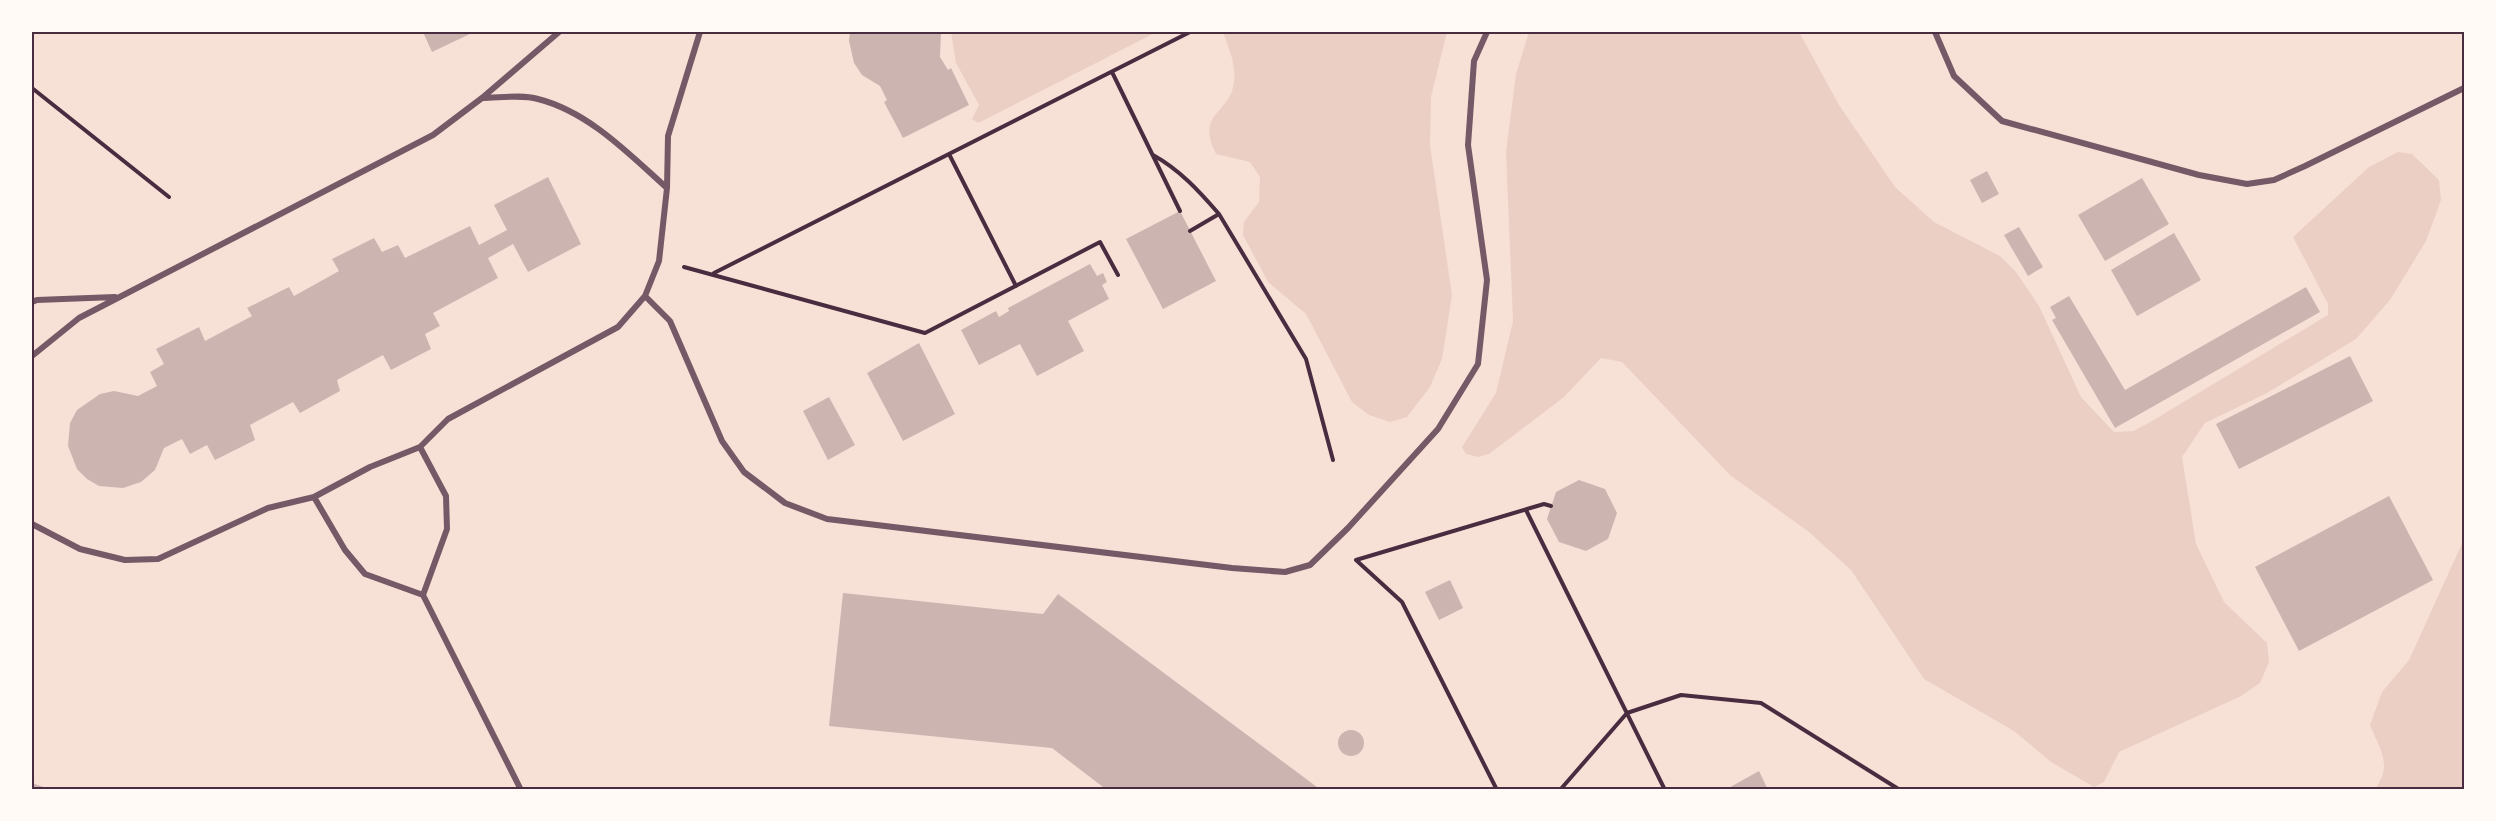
<svg xmlns="http://www.w3.org/2000/svg" width="2496" height="821" font-family="Lora,serif">
  <style>
    .green { fill: #ebcfc5 }
    .building { fill: #ccb4b1 }
    .lines { fill: none; stroke-linecap: round; stroke-linejoin: round }
    .path { stroke: #4a2c40; stroke-width: 4 }
    .minor { stroke: #755966; stroke-width: 6 }
    .neatline { fill: none; stroke: #4a2c40; stroke-width: 2 }
  </style>
  <rect width="100%" height="100%" fill="#f7e1d7"/>
  <path class="green" d="M 951,32 L 1157,32 L 978,123 L 972,119 L 979,105 L 956,63 Z
    M 1223,32 L 1447,32 L 1431,97 L 1430,145 L 1452,295 L 1442,359 L 1430,387 L 1407,417 L 1390,422 L 1369,415 L 1352,402 L 1306,314 L 1268,282 L 1243,235 L 1244,222 L 1259,202 L 1260,177 L 1250,162 L 1216,154 C 1196,114 1227,114 1233,87 C 1238,68 1229,49 1223,32 Z
    M 1529,32 L 1799,32 L 1839,105 L 1895,187 L 1934,222 L 2000,256 L 2016,272 L 2039,306 L 2081,397 L 2114,432 L 2133,431 L 2152,421 L 2328,315 L 2328,304 L 2293,237 L 2369,167 L 2398,152 L 2412,154 L 2439,180 L 2441,200 L 2426,241 L 2390,300 L 2356,339 L 2267,393 L 2205,423 L 2182,457 L 2196,544 L 2224,602 L 2267,643 L 2269,662 L 2260,683 L 2241,696 L 2119,752 L 2104,782 L 2094,787 L 2051,762 L 2014,731 L 1924,679 L 1851,570 L 1809,532 L 1730,475 L 1622,362 L 1601,358 L 1564,397 L 1489,454 L 1478,457 L 1466,454 L 1462,447 L 1496,393 L 1513,321 L 1506,152 L 1516,74 Z
    M 2464,539 L 2464,789 L 2375,789 C 2393,765 2380,750 2370,725 L 2382,692 L 2409,660 Z"/>
  <path class="building" d="M 423,32 L 474,32 L 432,52 Z
    M 850,32 L 941,32 L 940,57 L 948,70 L 951,68 L 969,105 L 903,138 L 884,102 L 887,100 L 880,86 L 862,75 L 854,63 L 849,41 Z
    M 1987,171 L 1999,194 L 1982,203 L 1970,180 Z
    M 548,177 L 581,244 L 528,272 L 513,244 L 488,258 L 498,278 L 433,313 L 440,326 L 425,334 L 431,349 L 391,370 L 383,355 L 337,380 L 340,391 L 300,413 L 293,402 L 250,425 L 255,440 L 215,460 L 207,445 L 190,454 L 182,439 L 164,448 L 155,470 L 141,482 L 123,488 L 99,486 L 87,479 L 77,469 L 68,446 L 70,423 L 77,410 L 100,394 L 114,391 L 138,396 L 157,386 L 150,372 L 164,364 L 156,349 L 199,327 L 205,341 L 252,316 L 247,308 L 289,287 L 294,296 L 339,271 L 332,259 L 374,238 L 382,252 L 398,245 L 405,258 L 470,226 L 479,245 L 507,230 L 494,205 Z
    M 2142,178 L 2169,224 L 2105,261 L 2078,215 Z
    M 1180,211 L 1216,281 L 1163,309 L 1126,239 Z
    M 2019,227 L 2043,267 L 2028,276 L 2004,235 Z
    M 2174,233 L 2201,280 L 2137,316 L 2111,270 Z
    M 1090,264 L 1097,276 L 1103,273 L 1107,282 L 1102,285 L 1109,299 L 1068,321 L 1084,351 L 1037,376 L 1020,344 L 979,365 L 961,330 L 996,311 L 999,317 L 1009,311 L 1008,308 Z
    M 2306,287 L 2320,312 L 2115,428 L 2052,320 L 2056,318 L 2050,307 L 2069,296 L 2125,390 Z
    M 919,343 L 955,414 L 903,441 L 867,373 Z
    M 2350,356 L 2373,401 L 2239,469 L 2216,424 Z
    M 829,397 L 855,445 L 828,460 L 803,411 Z
    M 1579,480 L 1605,489 L 1617,513 L 1608,539 L 1586,551 L 1559,542 L 1547,519 L 1556,492 Z
    M 2389,496 L 2433,580 L 2299,651 L 2255,567 Z
    M 1450,580 L 1463,608 L 1439,620 L 1425,592 Z
    M 843,593 L 1043,614 L 1058,594 L 1321,790 L 1107,790 L 1052,748 L 829,726 Z
    M1338 743a13 13 0 1 1 26 0a13 13 0 1 1-26 0Z
    M 1759,771 L 1768,790 L 1725,790 Z
    M 32,783 L 49,789 L 49,790 L 32,790 Z"/>
  <g class="lines">
    <path class="path" d="M 1112,72 L 1180,211
      M 32,88 L 169,197
      M 949,154 L 1016,286
      M 1153,155 C 1180,170 1199,191 1219,214
      M 1190,231 L 1219,214 L 1306,359 L 1333,460
      M 684,267 L 925,333 L 1100,242 L 1118,275
      M 714,273 L 1190,32
      M 1526,510 L 1665,790
      M 1356,560 L 1402,602 L 1497,790
      M 1356,560 L 1544,504 L 1551,506
      M 1560,790 L 1627,713 L 1681,695 L 1761,703 L 1900,790"/>
    <path class="minor" d="M 1935,32 L 1954,76 L 2002,121 L 2199,175 L 2247,184 L 2274,180 L 2305,166 L 2464,88
      M 667,188 L 668,136 L 700,32
      M 645,296 L 670,321 L 722,441 L 744,472 L 785,503 L 827,519 L 1232,568 L 1285,572 L 1310,565 L 1348,528 L 1438,429 L 1478,364 L 1487,280 L 1468,145 L 1474,61 L 1487,32
      M 32,302 L 37,300 L 115,297
      M 32,356 L 79,318 L 433,135 L 482,98 L 559,32
      M 420,447 L 448,419 L 618,327 L 645,296 L 659,261 L 667,188 C 629,154 589,112 538,99 C 521,94 499,98 482,98
      M 420,447 L 446,496 L 447,529 L 423,595 L 365,574 L 345,550 L 314,497 L 370,467 Z
      M 32,524 L 80,549 L 125,560 L 158,559 L 268,508 L 314,497
      M 423,595 L 521,790"/>
  </g>
  <rect width="2496" height="821" fill="none" stroke="#fffaf5" stroke-width="66"/>
  <rect x="33" y="33" width="2430" height="755" class="neatline"/>
</svg>
